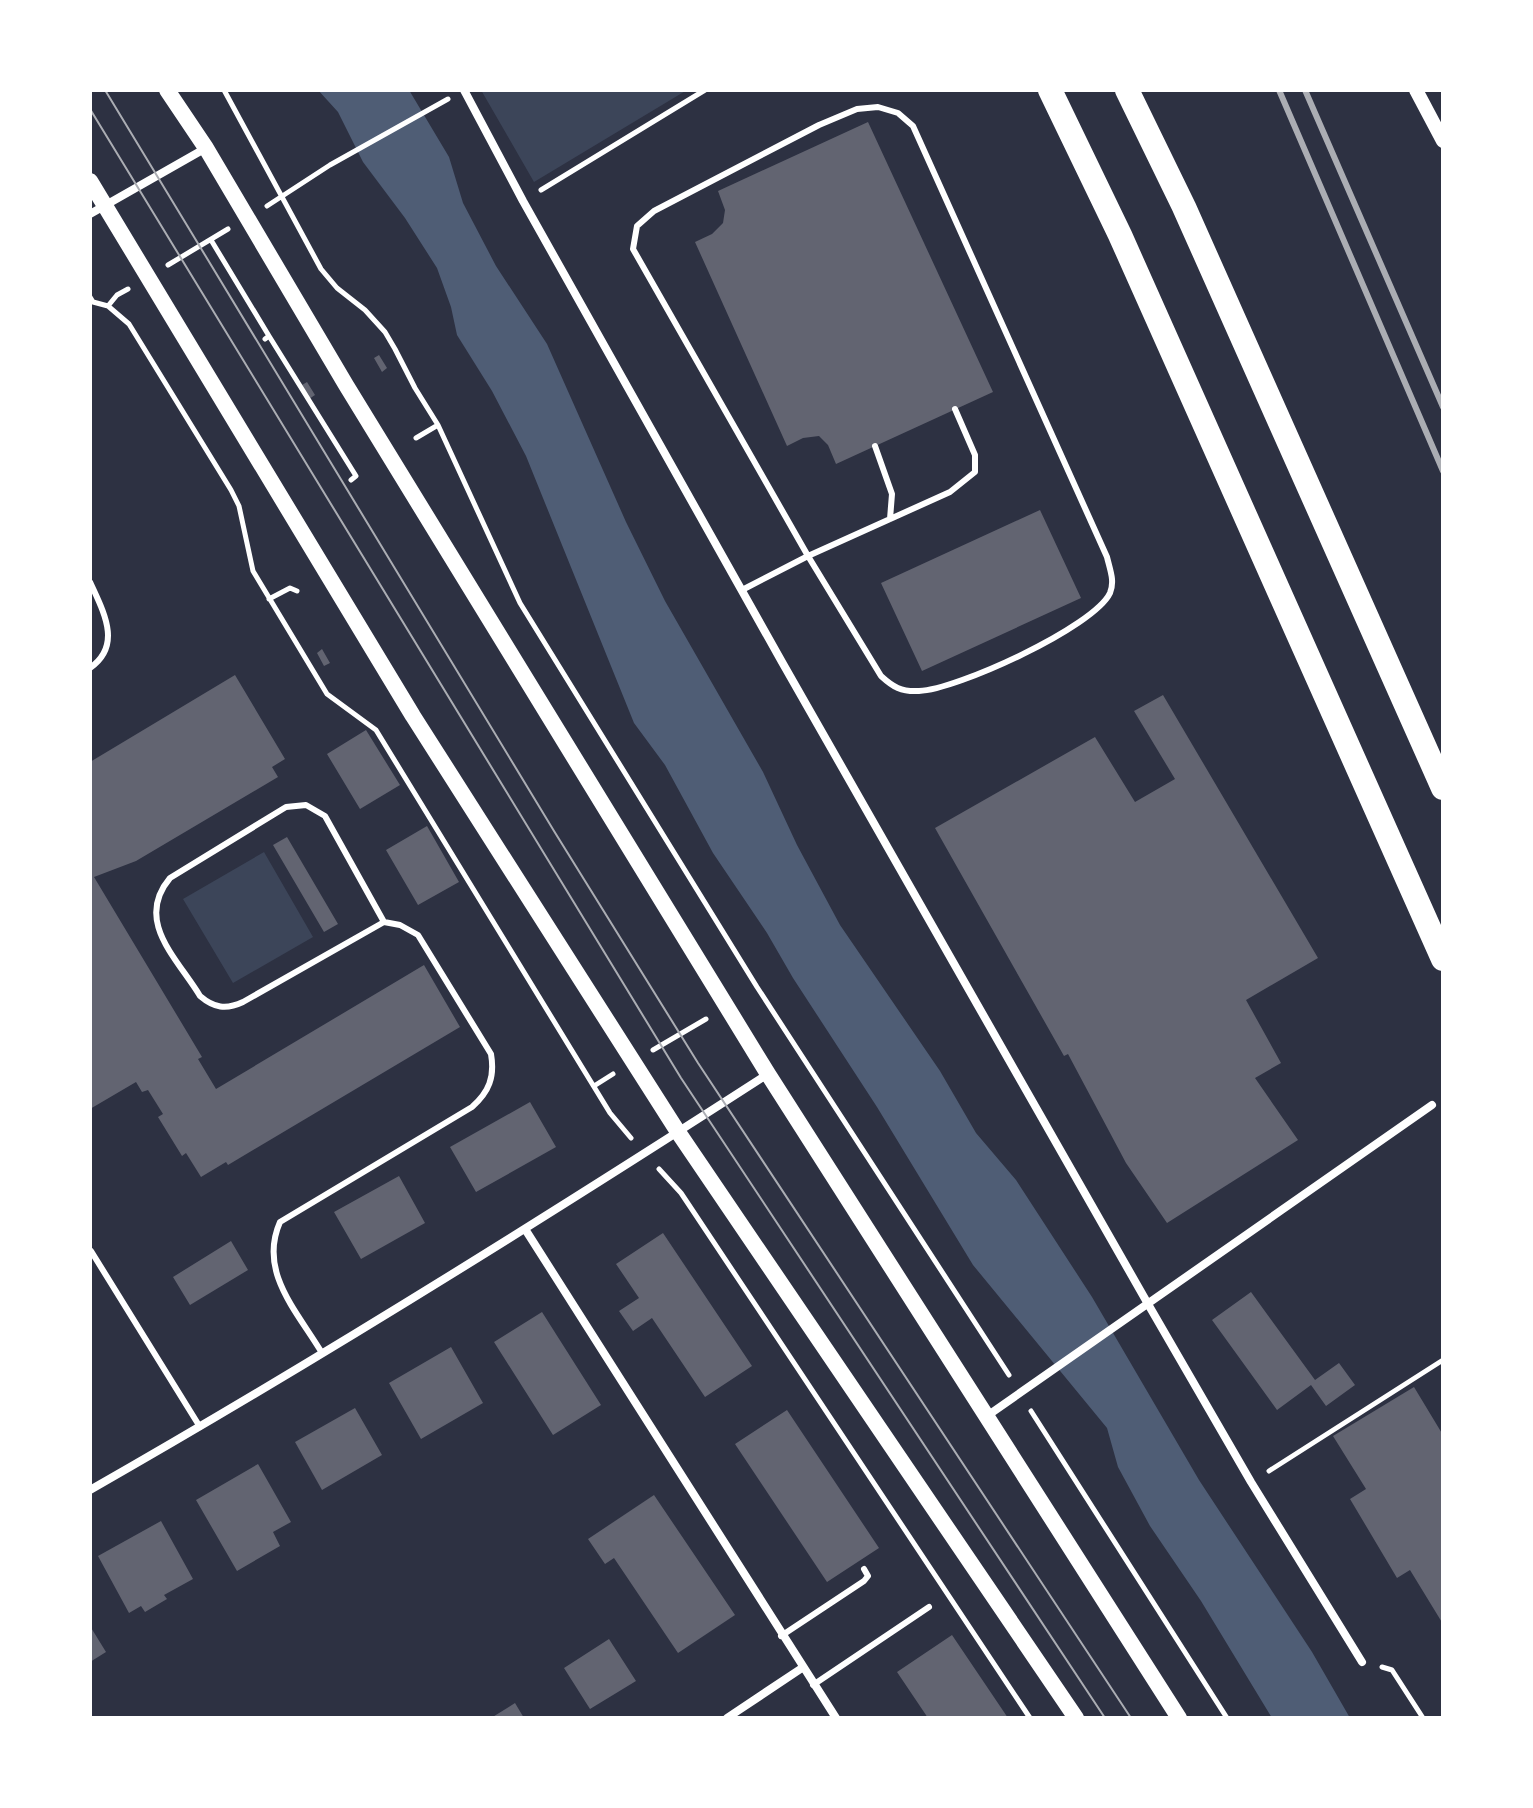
<svg xmlns="http://www.w3.org/2000/svg" width="1533" height="1808" font-family="'Exo 2',sans-serif">
  <style>
    .green { fill: #3c4559 }
    .water { fill: #4f5d75 }
    .building { fill: #626471 }
    .lines { fill: none; stroke-linecap: round; stroke-linejoin: round }
    .path { stroke: #fff; stroke-width: 5 }
    .service { stroke: #fff; stroke-width: 6 }
    .minor { stroke: #fff; stroke-width: 8 }
    .tertiary { stroke: #fff; stroke-width: 14 }
    .secondary { stroke: #fff; stroke-width: 16 }
    .motorway { stroke: #fff; stroke-width: 24 }
    .tram { stroke: #abadb3; stroke-width: 2 }
    .rail { stroke: #abadb3; stroke-width: 6 }
  </style>
  <rect width="100%" height="100%" fill="#2d3142"/>
  <path class="green" d="M 481,90 L 687,90 L 534,182 Z
    M 264,852 L 313,937 L 233,983 L 183,899 Z"/>
  <path class="water" d="M 318,90 L 409,90 L 449,157 L 463,203 L 496,266 L 547,344 L 626,522 L 665,601 L 763,772 L 797,845 L 840,925 L 940,1071 L 976,1133 L 1016,1180 L 1092,1297 L 1199,1480 L 1312,1652 L 1350,1718 L 1272,1718 L 1201,1601 L 1150,1526 L 1118,1467 L 1107,1428 L 973,1265 L 877,1107 L 793,978 L 767,933 L 713,853 L 665,765 L 634,723 L 526,456 L 492,391 L 457,335 L 451,307 L 437,268 L 405,218 L 363,162 L 338,112 Z"/>
  <path class="building" d="M 868,122 L 993,392 L 836,464 L 828,445 L 819,436 L 803,438 L 787,446 L 695,242 L 712,234 L 723,223 L 725,210 L 718,191 Z
    M 379,355 L 387,368 L 382,372 L 374,358 Z
    M 307,382 L 315,395 L 309,399 L 302,385 Z
    M 1040,510 L 1081,598 L 922,671 L 881,583 Z
    M 322,649 L 330,663 L 324,666 L 317,653 Z
    M 235,675 L 285,759 L 272,767 L 278,777 L 136,861 L 94,877 L 202,1057 L 198,1059 L 216,1089 L 424,965 L 460,1027 L 228,1165 L 226,1162 L 201,1177 L 186,1153 L 182,1156 L 158,1117 L 163,1114 L 148,1090 L 142,1092 L 136,1082 L 90,1109 L 90,762 Z
    M 1163,695 L 1318,958 L 1246,1000 L 1281,1063 L 1255,1078 L 1298,1140 L 1167,1223 L 1126,1163 L 1068,1054 L 1064,1056 L 935,828 L 1095,737 L 1135,802 L 1175,779 L 1134,711 Z
    M 366,730 L 400,785 L 360,809 L 327,754 Z
    M 427,826 L 459,882 L 418,905 L 386,850 Z
    M 287,837 L 338,924 L 324,932 L 273,845 Z
    M 530,1102 L 556,1147 L 476,1192 L 450,1147 Z
    M 399,1176 L 425,1223 L 361,1259 L 334,1212 Z
    M 663,1233 L 752,1366 L 705,1397 L 652,1318 L 633,1331 L 619,1311 L 639,1298 L 616,1264 Z
    M 231,1241 L 248,1270 L 190,1305 L 173,1277 Z
    M 1251,1292 L 1315,1380 L 1339,1363 L 1355,1385 L 1326,1406 L 1311,1385 L 1277,1410 L 1212,1320 Z
    M 542,1312 L 601,1405 L 553,1435 L 494,1342 Z
    M 451,1347 L 483,1403 L 421,1439 L 389,1383 Z
    M 1414,1387 L 1443,1435 L 1443,1624 L 1410,1570 L 1397,1578 L 1350,1499 L 1366,1489 L 1333,1436 Z
    M 355,1408 L 382,1455 L 322,1490 L 295,1442 Z
    M 787,1410 L 879,1548 L 827,1582 L 735,1444 Z
    M 258,1464 L 291,1522 L 273,1532 L 280,1546 L 237,1571 L 196,1500 Z
    M 654,1495 L 735,1615 L 678,1653 L 614,1558 L 605,1564 L 588,1539 Z
    M 161,1521 L 193,1579 L 164,1595 L 167,1599 L 145,1612 L 141,1606 L 129,1613 L 98,1556 Z
    M 90,1626 L 106,1652 L 90,1662 Z
    M 952,1635 L 1008,1718 L 928,1718 L 897,1672 Z
    M 609,1639 L 636,1681 L 590,1709 L 564,1668 Z
    M 515,1703 L 524,1718 L 491,1718 Z"/>
  <g class="lines">
    <path class="path" d="M 224,90 L 321,269 L 337,288 L 365,310 L 385,332 L 395,349 L 415,388 L 438,425 L 520,603 L 757,987 L 1009,1375
      M 541,190 L 705,90
      M 267,206 L 330,165 L 448,99
      M 211,240 L 269,336 L 265,339
      M 168,265 L 228,229
      M 90,297 L 93,302 L 108,306 L 129,324 L 231,490 L 239,506 L 253,571 L 327,694 L 376,730 L 610,1113 L 631,1138
      M 108,306 L 117,295 L 128,289
      M 269,336 L 356,476 L 351,480
      M 416,438 L 438,425
      M 269,599 L 290,588 L 297,591
      M 653,1050 L 706,1019
      M 594,1086 L 613,1074
      M 659,1169 L 681,1193 L 1030,1718
      M 1031,1411 L 1227,1718
      M 1269,1471 L 1443,1360
      M 1382,1667 L 1392,1670 L 1423,1718"/>
    <path class="service" d="M 878,107 L 898,113 L 913,126 L 1107,557 C 1110,570 1115,581 1110,593 C 1094,627 956,690 919,691 C 901,692 893,687 881,676 L 808,556 L 633,249 L 637,226 L 654,211 L 819,125 L 857,109 Z
      M 875,446 L 892,494 L 890,519
      M 90,582 C 103,611 123,645 90,668
      M 742,590 L 808,556 L 950,492 L 975,472 L 975,455 L 955,409
      M 91,1251 L 200,1427
      M 322,1353 C 297,1311 258,1272 280,1222 L 472,1107 C 489,1092 495,1077 491,1054 L 418,935 L 400,925 L 384,922 L 243,1002 C 226,1010 214,1008 200,996 C 177,958 134,921 170,878 L 286,807 L 306,805 L 325,816 L 384,922
      M 781,1636 L 864,1581 L 868,1576 L 864,1569
      M 813,1685 L 929,1607"/>
    <path class="minor" d="M 464,90 L 523,201 L 782,662 L 1148,1304 L 1251,1482 L 1362,1662
      M 90,214 L 206,148
      M 525,1229 L 836,1718
      M 987,1416 L 1432,1105
      M 90,1490 C 320,1359 545,1218 768,1074
      M 727,1718 L 802,1668"/>
    <path class="tertiary" d="M 1416,90 L 1443,141"/>
    <path class="secondary" d="M 167,90 L 206,148 L 346,385 L 768,1074 L 1179,1718
      M 90,181 L 413,716 L 678,1132 L 1076,1718"/>
    <path class="motorway" d="M 1050,90 L 1120,235 L 1443,959
      M 1127,90 L 1184,207 L 1443,788"/>
    <path class="tram" d="M 105,90 L 554,831 L 698,1063 L 1131,1718
      M 90,109 L 681,1078 L 1105,1718"/>
    <path class="rail" d="M 1279,90 L 1443,471
      M 1305,90 L 1443,407"/>
  </g>
  <rect width="1533" height="1808" fill="none" stroke="#ffffff" stroke-width="184"/>
</svg>
